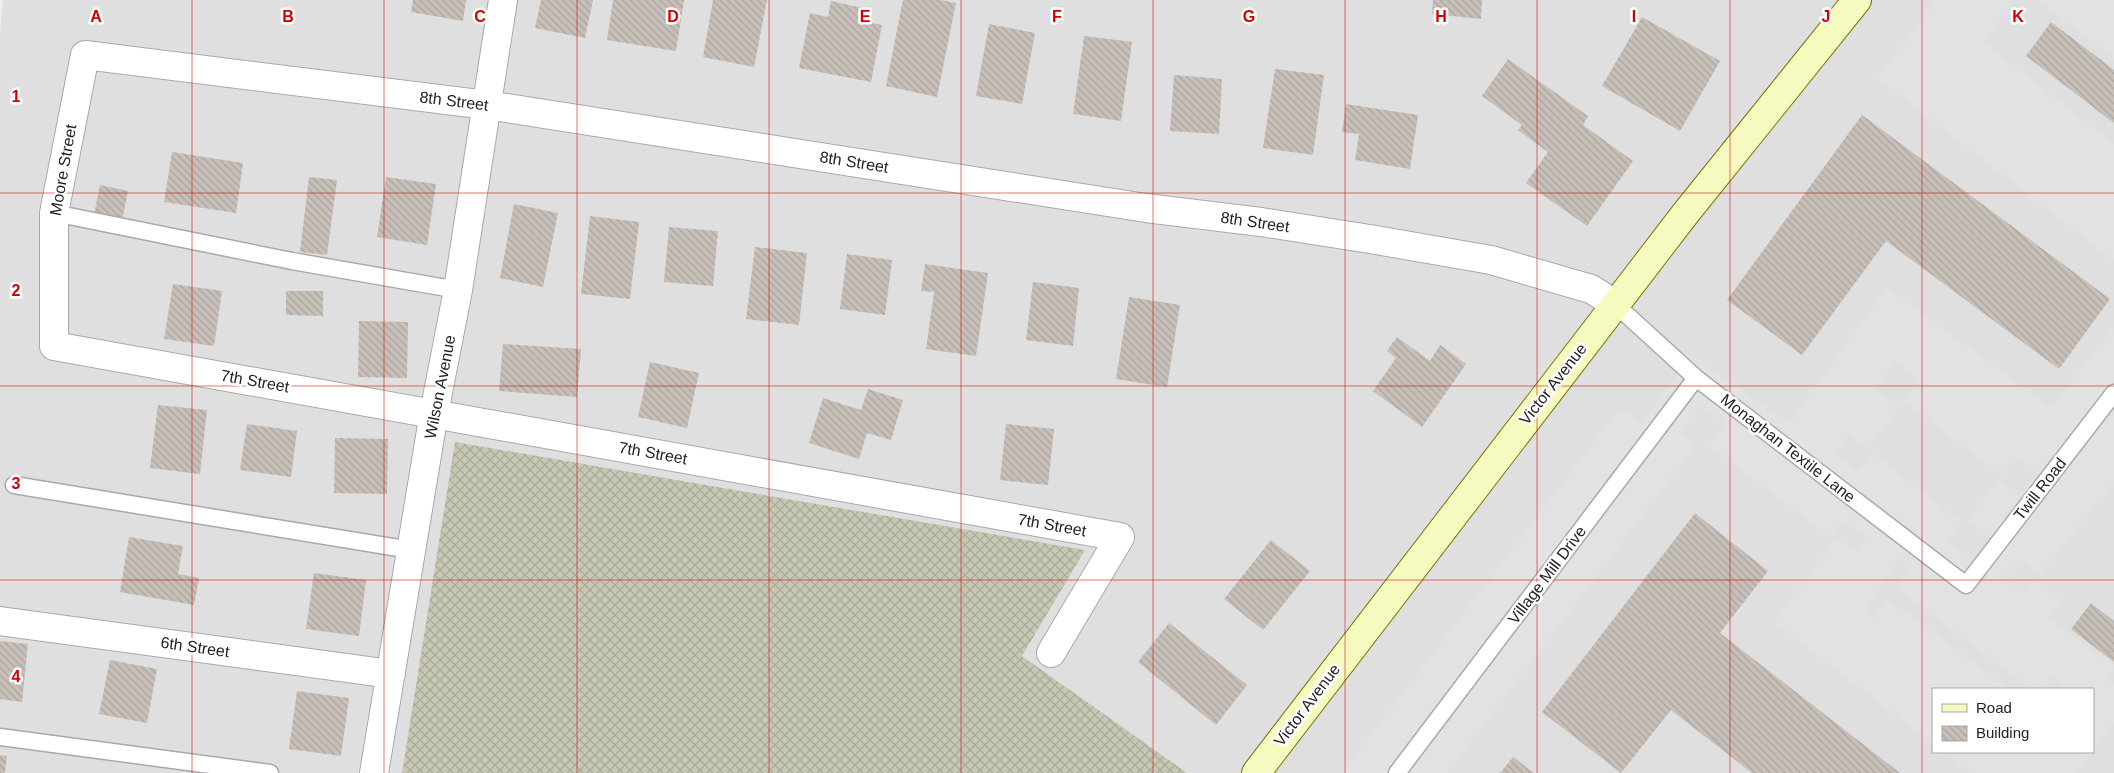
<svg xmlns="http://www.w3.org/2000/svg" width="2114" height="773" font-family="Arial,sans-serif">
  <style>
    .residential { fill: #e0dfdf; fill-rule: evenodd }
    .construction { fill: url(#construction-cross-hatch) }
    .parking { fill: #e2e2e2; fill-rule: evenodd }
    .building { fill: url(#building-back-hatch) }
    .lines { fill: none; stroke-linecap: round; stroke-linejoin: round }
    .lane-casing { stroke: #a9a9a9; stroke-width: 19 }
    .street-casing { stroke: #a9a9a9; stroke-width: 30 }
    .secondary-casing { stroke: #707d05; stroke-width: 30 }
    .lane { stroke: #fff; stroke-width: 16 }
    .street { stroke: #fff; stroke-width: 28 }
    .secondary { stroke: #f7fabf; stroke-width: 28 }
    .grid { fill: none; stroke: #d40000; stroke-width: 1; stroke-opacity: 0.55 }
    .labels { text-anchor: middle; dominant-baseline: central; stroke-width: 5; stroke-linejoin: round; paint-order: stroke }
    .street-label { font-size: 16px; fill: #222; stroke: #fff }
    .grid-label { font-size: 16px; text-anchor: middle; font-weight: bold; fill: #d40000; stroke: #fff; stroke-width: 5; stroke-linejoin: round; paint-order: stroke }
  </style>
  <defs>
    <pattern id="construction-cross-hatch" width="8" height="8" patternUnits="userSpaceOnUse" patternTransform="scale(1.25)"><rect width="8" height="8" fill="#c7c7b4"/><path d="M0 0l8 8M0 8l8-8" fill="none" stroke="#abab9a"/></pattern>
    <pattern id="building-back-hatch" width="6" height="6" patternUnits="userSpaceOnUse" patternTransform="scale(1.25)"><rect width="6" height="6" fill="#c7bfb8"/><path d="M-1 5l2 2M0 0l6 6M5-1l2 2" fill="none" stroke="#aba49e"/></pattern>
  </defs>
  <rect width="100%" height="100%" fill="#f2efe9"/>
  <path class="residential" d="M 3,0 L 2114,0 L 2114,773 L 0,773 L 0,34 ZM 1933,689 L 2093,689 L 2093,752 L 1933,752 Z"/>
  <path class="construction" d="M 455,442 L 1085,550 L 1022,656 L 1187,773 L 402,773 Z"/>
  <path class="parking" d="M 1937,0 L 2015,0 L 1983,42 L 2114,144 L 2114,261 L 1877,78 Z
    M 2036,0 L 2114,0 L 2114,58 Z
    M 1887,288 L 2051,407 L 2114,328 L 2114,481 L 2040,575 L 2019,559 L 2004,577 L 2024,594 L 2036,579 L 2062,600 L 2049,618 L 2114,666 L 2106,679 L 2114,685 L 2114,721 L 2093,749 L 2093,689 L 2059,689 L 2063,683 L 2052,675 L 2042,689 L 2032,689 L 1896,588 L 1912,565 L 1900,557 L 1863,611 L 1874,619 L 1888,599 L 2009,689 L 1933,689 L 1933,744 L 1774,622 L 1837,538 L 1857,553 L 1868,538 L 1843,520 L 1830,537 L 1709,445 L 1726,424 L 1700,405 L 1680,432 L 1696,445 L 1447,773 L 1342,773 L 1620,408 L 1642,424 L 1692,355 L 1789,424 ZM 1895,362 L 1920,381 L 1904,401 L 2002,476 L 2017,457 L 2037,473 L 2020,495 L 1999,479 L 1968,520 L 1991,538 L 1974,561 L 1948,540 L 1961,522 L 1873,453 L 1859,472 L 1834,453 L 1849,434 L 1867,449 L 1900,407 L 1875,388 Z
    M 1943,752 L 2091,752 L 2075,773 L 1971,773 Z"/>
  <path class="building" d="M 413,0 L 466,0 L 463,21 L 411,12 Z
    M 541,0 L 593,0 L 585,38 L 535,28 Z
    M 613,0 L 684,0 L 676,51 L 607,40 Z
    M 713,0 L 767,0 L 754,67 L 703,57 Z
    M 903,0 L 940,0 L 956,3 L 937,97 L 886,86 Z
    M 1433,0 L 1482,0 L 1481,19 L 1432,14 Z
    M 831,1 L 863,8 L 861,21 L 882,25 L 871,82 L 799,68 L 810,13 L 828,17 Z
    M 1642,17 L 1720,61 L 1680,131 L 1602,86 Z
    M 2051,22 L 2114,70 L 2114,123 L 2026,56 Z
    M 989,24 L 1035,33 L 1022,104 L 976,96 Z
    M 1084,36 L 1132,42 L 1121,121 L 1073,114 Z
    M 1508,59 L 1588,116 L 1583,125 L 1633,161 L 1587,226 L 1526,183 L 1548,152 L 1518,130 L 1522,125 L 1482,96 Z
    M 1275,69 L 1324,75 L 1313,155 L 1263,148 Z
    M 1174,75 L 1222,79 L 1219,134 L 1170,131 Z
    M 1346,104 L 1418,115 L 1410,169 L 1355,160 L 1359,134 L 1342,132 Z
    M 1862,115 L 2110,299 L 2059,369 L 1886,241 L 1802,355 L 1727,300 Z
    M 172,152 L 243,163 L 236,213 L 164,202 Z
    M 309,177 L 337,180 L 327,255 L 300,252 Z
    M 386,177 L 436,184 L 427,245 L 377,237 Z
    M 100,185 L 128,191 L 122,221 L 94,215 Z
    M 514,204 L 558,213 L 543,287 L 500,278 Z
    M 590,216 L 639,222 L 630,299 L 581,294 Z
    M 669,227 L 718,231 L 713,286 L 664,282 Z
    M 755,247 L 807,253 L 799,325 L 746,319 Z
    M 847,254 L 892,260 L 885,315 L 840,309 Z
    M 925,264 L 988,273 L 976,356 L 926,349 L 934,292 L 921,291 Z
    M 1033,282 L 1079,288 L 1073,346 L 1026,340 Z
    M 173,284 L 222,291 L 214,346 L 164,339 Z
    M 286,291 L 323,291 L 323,316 L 286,315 Z
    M 1129,297 L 1180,305 L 1167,387 L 1116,379 Z
    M 359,321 L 408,322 L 407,378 L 358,377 Z
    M 1397,337 L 1430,361 L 1440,345 L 1466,364 L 1422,427 L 1373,391 L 1396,358 L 1387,351 Z
    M 503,344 L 581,349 L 577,397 L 499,391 Z
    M 650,362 L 699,373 L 687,428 L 638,417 Z
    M 868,389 L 903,400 L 891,440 L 867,433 L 859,459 L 809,443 L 823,398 L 861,410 Z
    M 158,405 L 207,410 L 200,474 L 150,468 Z
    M 247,424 L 297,431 L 291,477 L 240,470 Z
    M 1006,424 L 1054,429 L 1048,485 L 1000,480 Z
    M 335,438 L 388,439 L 387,494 L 334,493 Z
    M 1695,513 L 1768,571 L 1720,633 L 1900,773 L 1752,773 L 1671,710 L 1621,773 L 1542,712 Z
    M 129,537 L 183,546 L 178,574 L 199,578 L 194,605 L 120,592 Z
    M 1271,540 L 1310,571 L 1263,630 L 1224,599 Z
    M 314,573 L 366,580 L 359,636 L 306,629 Z
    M 2091,603 L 2114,621 L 2114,662 L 2071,629 Z
    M 1169,623 L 1247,685 L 1216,725 L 1138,662 Z
    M 0,641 L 28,644 L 22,702 L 0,699 Z
    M 110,660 L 157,669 L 147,723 L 99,714 Z
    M 297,691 L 349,698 L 341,756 L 289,749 Z
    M 0,755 L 7,756 L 5,773 L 0,773 Z
    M 1513,757 L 1534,773 L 1500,773 Z"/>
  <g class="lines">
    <defs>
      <path id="lane" d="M 54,213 L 292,261 L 458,290
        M 1615,304 L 1696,378 L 1966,585 L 2114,393
        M 14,485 L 411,550
        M 0,737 L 270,773
        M 1397,773 L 1696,378"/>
      <path id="street" d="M 0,621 L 391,674
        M 1051,653 L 1120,537 L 54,346 L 54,213 L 85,55 L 487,105 L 1146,208 L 1261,222 L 1376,240 L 1491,260 L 1591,289 L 1615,304
        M 374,773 L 434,413 L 458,290 L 503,0"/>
      <path id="secondary" d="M 1256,773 L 1685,214 L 1857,0"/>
    </defs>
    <use href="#lane" class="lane-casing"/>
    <use href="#street" class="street-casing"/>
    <use href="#secondary" class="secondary-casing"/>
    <use href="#lane" class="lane"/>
    <use href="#street" class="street"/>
    <use href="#secondary" class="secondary"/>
  </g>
  <path class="grid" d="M 192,0 L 192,773M 384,0 L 384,773M 577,0 L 577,773M 769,0 L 769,773M 961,0 L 961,773M 1153,0 L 1153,773M 1345,0 L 1345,773M 1537,0 L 1537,773M 1730,0 L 1730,773M 1922,0 L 1922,773M 0,193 L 2114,193M 0,386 L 2114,386M 0,580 L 2114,580"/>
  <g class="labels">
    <g class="street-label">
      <text transform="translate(454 101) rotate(7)">8th Street</text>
      <text transform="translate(854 162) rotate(9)">8th Street</text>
      <text transform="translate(63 170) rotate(-80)">Moore Street</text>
      <text transform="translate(1255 222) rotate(8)">8th Street</text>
      <text transform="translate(255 381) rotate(10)">7th Street</text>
      <text transform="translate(1553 384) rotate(-52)">Victor Avenue</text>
      <text transform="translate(440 387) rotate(-79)">Wilson Avenue</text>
      <text transform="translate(1788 448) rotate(38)">Monaghan Textile Lane</text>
      <text transform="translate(653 453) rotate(10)">7th Street</text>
      <text transform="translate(2040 489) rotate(-52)">Twill Road</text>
      <text transform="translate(1052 525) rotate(10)">7th Street</text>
      <text transform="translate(1547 575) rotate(-53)">Village Mill Drive</text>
      <text transform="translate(195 647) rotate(8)">6th Street</text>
      <text transform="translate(1307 705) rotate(-53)">Victor Avenue</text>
    </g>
  </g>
  <g class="grid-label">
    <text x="96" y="22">A</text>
    <text x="288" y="22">B</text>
    <text x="480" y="22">C</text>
    <text x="673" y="22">D</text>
    <text x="865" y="22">E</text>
    <text x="1057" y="22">F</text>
    <text x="1249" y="22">G</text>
    <text x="1441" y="22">H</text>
    <text x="1634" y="22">I</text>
    <text x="1826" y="22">J</text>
    <text x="2018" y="22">K</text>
    <text x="16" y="102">1</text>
    <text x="16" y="296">2</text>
    <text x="16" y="489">3</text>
    <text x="16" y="682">4</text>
  </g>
  <rect x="1932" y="688" width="162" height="65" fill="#ffffff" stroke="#a7a7a7"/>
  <rect x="1942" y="704" width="25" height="8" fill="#f7fabf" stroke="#a7a7a7"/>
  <text x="1976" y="713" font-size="15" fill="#222222">Road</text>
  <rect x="1942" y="726" width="25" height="15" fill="url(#building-back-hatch)" stroke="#a7a7a7"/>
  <text x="1976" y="738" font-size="15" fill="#222222">Building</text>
</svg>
